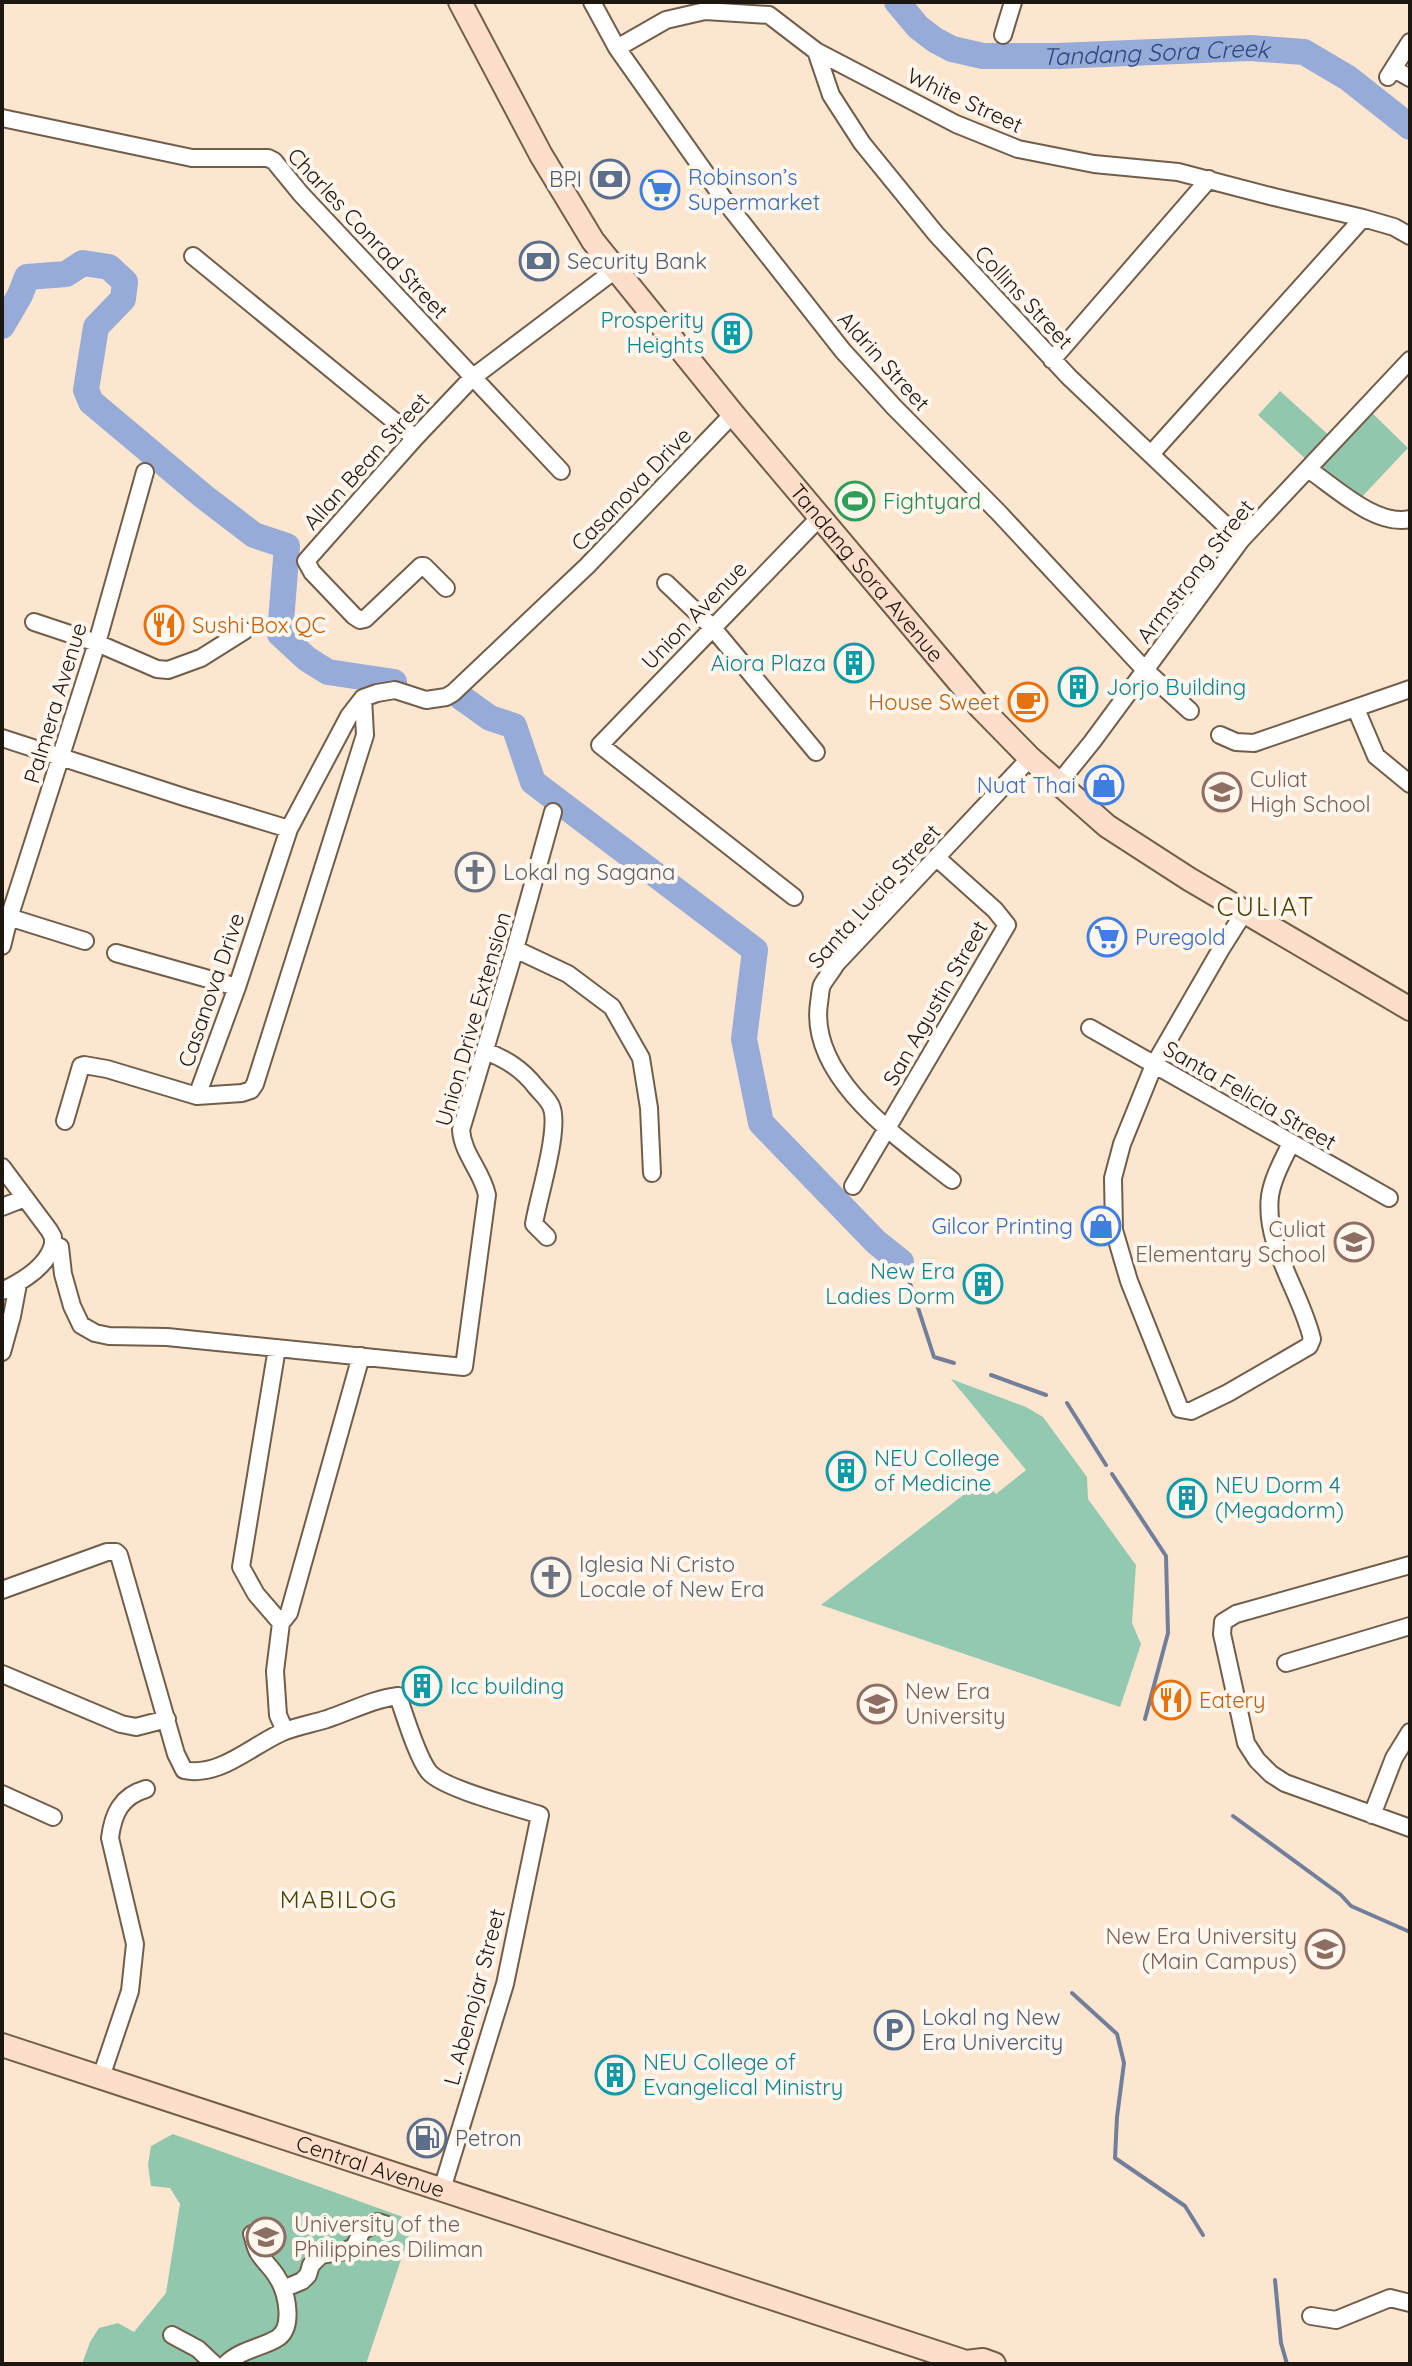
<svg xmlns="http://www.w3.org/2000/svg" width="1412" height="2366" font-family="Quicksand,sans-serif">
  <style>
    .green { fill: #93c9b0 }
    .forest { fill: #90c7ad }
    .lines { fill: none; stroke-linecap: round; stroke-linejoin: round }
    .stream { stroke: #727f9b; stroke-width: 4 }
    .river { stroke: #96abd7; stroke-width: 26 }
    .minor-casing { stroke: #715e4a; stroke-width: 20 }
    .secondary-casing { stroke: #715e4a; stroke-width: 26 }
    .minor { stroke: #fff; stroke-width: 16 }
    .secondary { stroke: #fddeca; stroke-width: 22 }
    .labels { text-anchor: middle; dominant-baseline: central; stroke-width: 8; stroke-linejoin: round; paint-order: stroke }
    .street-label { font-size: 22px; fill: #1e170f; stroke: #fff6ed }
    .shop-label { font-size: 22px; fill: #366cbe; stroke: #fff6ed; text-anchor: start }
    .service-label { font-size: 22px; fill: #4e5e75; stroke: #fff6ed; text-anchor: start }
    .culture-label { font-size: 22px; fill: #0d838f; stroke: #fff6ed; text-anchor: start }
    .leisure-label { font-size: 22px; fill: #27864d; stroke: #fff6ed; text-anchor: start }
    .food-label { font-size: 22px; fill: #c56008; stroke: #fff6ed; text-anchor: start }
    .education-label { font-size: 22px; fill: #785e54; stroke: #fff6ed; text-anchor: start }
    .worship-label { font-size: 22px; fill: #5b616d; stroke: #fff6ed; text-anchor: start }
    .water-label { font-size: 24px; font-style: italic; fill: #2d467d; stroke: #fff6ed }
    .neighbourhood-label { font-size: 24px; letter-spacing: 2px; fill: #4b4200; stroke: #fff6ed }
    .quarter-label { font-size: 26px; letter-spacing: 2px; fill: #4b4200; stroke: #fff6ed }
  </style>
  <rect width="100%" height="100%" fill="#fce6d0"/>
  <path class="green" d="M 951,1379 L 1026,1407 L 1043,1417 L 1087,1477 L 1088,1499 L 1136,1565 L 1132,1623 L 1141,1644 L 1120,1707 L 821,1605 L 984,1479 L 996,1494 L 1026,1470 Z"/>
  <path class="forest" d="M 1280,391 L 1333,439 L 1310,463 L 1258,415 Z
    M 1369,410 L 1408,448 L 1358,501 L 1313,469 Z
    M 173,2134 L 414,2221 L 366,2364 L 82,2364 L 90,2342 L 99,2328 L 118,2323 L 134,2332 L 166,2293 L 180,2204 L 170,2188 L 151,2186 L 148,2165 L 151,2146 Z"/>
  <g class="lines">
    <path class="stream" d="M 901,1262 L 908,1277 L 934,1357 L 954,1363
      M 991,1375 L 1046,1395
      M 1067,1403 L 1106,1465
      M 1112,1474 L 1166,1556 L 1168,1633 L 1145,1719
      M 1233,1816 L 1341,1895 L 1351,1906 L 1410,1932
      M 1072,1993 L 1117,2034 L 1124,2063 L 1117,2117 L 1115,2158 L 1185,2206 L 1203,2235
      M 1275,2280 L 1281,2343 L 1287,2364"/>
    <g class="river">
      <path id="s1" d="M 897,2 L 918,27 L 935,40 L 952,49 L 983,56 L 1058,56 L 1250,48 L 1304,52 L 1348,78 L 1410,127"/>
      <path d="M 2,326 L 20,295 L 27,277 L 66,274 L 83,263 L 109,267 L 125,282 L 123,299 L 96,327 L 86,390 L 91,402 L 203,496 L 254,535 L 287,546 L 280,634 L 307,659 L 328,672 L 394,682"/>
      <path d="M 462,698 L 490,718 L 514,726 L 533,782 L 755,950 L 744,1039 L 761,1123 L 876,1242 L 901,1262"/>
    </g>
    <defs>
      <path id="minor" d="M 592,2 L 617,48 L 728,205 L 843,351 L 894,407 L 999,513 L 1145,670 L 1190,711
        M 1003,35 L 1013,2
        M 617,48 L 666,20 L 705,11 L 769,15 L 816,51 L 956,124 L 1018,149 L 1094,164 L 1178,172 L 1274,197 L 1363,218 L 1394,227 L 1410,236
        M 816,51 L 831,95 L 862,143 L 936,234 L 1069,377 L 1241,540
        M 1394,69 L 1410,78
        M 1388,77 L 1410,42
        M 2,118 L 192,158 L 268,158 L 274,161 L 301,194 L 561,471
        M 193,256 L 415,438
        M 1052,360 L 1209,179
        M 1151,454 L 1363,218
        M 1308,469 C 1335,487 1376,527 1410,519
        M 666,583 L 712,627 L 816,752
        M 446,588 L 424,566 L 421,566 L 365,619 L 360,620 L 354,616 L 312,572 L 306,561 L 415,438 L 472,378 L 615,270
        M 34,622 L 97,643 L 157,669 L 168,670 L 201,658 L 244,631
        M 1356,709 L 1376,756 L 1410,784
        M 1220,735 L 1236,742 L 1254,743 L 1410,689
        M 2,738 L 187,798 L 289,829
        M 1058,784 L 1092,742 L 1241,540 L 1410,360
        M 794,897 L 600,745 L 821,516
        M 1245,911 L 1221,949 L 1154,1065 L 1122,1144 L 1113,1178 L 1114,1230 L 1129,1281 L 1180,1409 L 1191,1411 L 1228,1393 L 1309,1346 L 1312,1339 C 1301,1292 1264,1246 1270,1196 C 1273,1177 1283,1160 1291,1143
        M 2,915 L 85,941
        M 2,946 L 9,918 L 97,643 L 145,472
        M 515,949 L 568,974 L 612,1007 L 641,1058 L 649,1108 L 652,1173
        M 116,953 L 237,987
        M 1090,1028 L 1389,1198
        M 485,1051 C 506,1059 522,1069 536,1087 C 541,1093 548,1099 551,1106 C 561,1127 538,1198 534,1224 L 547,1237
        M 197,1096 L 237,987 L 289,829 L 349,716 L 363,698 L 377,693 L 395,690 L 426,700 L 446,697 L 453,693 L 587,566 L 733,414
        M 65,1121 L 81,1066 L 84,1065 L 107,1069 L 197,1096 L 242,1093 L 251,1090 L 255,1084 L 365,735 L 363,698
        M 2,1167 L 49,1230 L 53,1237 L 53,1244
        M 952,1180 C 901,1140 808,1078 819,1003 C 820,998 820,990 822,985 C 826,978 832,971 836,964 L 1030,758
        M 853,1186 L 1007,925 L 995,910 L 937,858
        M 2,1207 L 25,1198
        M 53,1244 L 60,1247 L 63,1274 L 72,1306 L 81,1325 L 95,1333 L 109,1336 L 167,1337 L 464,1367 L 487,1195 C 482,1171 463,1155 461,1130 L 515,949 L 553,812
        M 2,1291 C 21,1282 48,1266 53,1244
        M 277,1348 L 241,1567 L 256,1594 L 281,1623
        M 2,1352 L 12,1316 L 18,1284
        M 1410,1565 L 1236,1614 L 1223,1622 L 1222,1634 L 1246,1743 L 1257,1760 L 1271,1774 L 1285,1783 L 1410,1828
        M 2,1590 L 107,1552 L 116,1552 L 119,1555 L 176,1754 L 184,1770 C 220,1778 253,1744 285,1731 C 299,1726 314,1723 327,1719 C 351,1711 373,1699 398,1696 C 405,1716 417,1757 429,1772 C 444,1789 516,1807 540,1815 L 505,1984 L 442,2189
        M 1286,1663 L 1410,1626
        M 2,1674 L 121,1724 L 136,1727 L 167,1719
        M 285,1731 L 278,1715 L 275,1671 L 281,1623 L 289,1613 L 361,1356
        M 2,1794 L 53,1817
        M 1372,1815 L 1394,1758 L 1410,1732
        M 101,2077 L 130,1991 L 135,1944 L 110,1838 C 113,1814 121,1796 146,1789
        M 283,2289 L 302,2281 L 308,2275 L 311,2265 L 321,2255 L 345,2251 L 354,2247 L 362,2231 L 378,2222 L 387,2225
        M 1311,2316 L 1336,2320 L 1390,2298 L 1410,2303
        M 172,2335 L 198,2349 L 214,2364
        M 226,2364 C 240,2350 260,2348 276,2339 C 295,2329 287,2292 277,2277 C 272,2268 263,2261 258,2252 C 255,2247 254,2240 252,2234"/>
      <g id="secondary">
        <path id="s2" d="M 460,2 L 541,155 L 593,241 L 733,414 L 981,708 L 1030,758 L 1107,826 L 1189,879 L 1410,1009"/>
        <path id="s3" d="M 2,2045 L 966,2362 L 983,2360 L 994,2364"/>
      </g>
    </defs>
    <use href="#minor" class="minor-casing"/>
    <use href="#secondary" class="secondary-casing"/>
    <use href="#minor" class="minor"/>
    <use href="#secondary" class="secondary"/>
  </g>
  <defs>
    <symbol id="bank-ring" viewBox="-11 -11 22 22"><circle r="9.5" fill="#fff6ed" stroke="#5c6f8a" stroke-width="1.5"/><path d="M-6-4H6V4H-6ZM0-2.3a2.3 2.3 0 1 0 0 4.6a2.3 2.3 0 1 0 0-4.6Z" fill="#5c6f8a"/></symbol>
    <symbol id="supermarket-ring" viewBox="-11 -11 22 22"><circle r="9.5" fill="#fff6ed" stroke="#3f7fe0" stroke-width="1.5"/><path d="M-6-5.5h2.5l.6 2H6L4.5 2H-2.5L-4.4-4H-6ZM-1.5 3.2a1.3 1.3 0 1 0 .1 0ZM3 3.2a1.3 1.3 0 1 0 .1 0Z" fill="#3f7fe0"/></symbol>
    <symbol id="building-ring" viewBox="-11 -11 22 22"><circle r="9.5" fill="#fff6ed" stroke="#0f9aa8" stroke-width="1.5"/><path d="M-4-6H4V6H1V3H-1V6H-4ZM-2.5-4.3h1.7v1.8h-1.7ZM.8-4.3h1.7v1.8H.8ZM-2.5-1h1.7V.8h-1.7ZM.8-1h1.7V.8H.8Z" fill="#0f9aa8"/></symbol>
    <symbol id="stadium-ring" viewBox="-11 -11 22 22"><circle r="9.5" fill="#fff6ed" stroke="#2e9e5b" stroke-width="1.5"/><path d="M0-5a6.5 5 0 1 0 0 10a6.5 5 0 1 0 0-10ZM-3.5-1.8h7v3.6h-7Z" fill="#2e9e5b"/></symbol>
    <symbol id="restaurant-ring" viewBox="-11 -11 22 22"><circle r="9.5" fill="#fff6ed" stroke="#e8710a" stroke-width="1.5"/><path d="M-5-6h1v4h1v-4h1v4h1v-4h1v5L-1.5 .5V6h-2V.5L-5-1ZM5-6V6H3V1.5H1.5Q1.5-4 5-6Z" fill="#e8710a"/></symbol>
    <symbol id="cafe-ring" viewBox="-11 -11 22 22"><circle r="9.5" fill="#fff6ed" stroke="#e8710a" stroke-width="1.5"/><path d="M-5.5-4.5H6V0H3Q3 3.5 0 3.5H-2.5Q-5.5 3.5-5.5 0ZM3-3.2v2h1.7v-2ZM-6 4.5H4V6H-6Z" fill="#e8710a"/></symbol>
    <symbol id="shop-ring" viewBox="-11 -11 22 22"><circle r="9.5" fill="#fff6ed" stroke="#3f7fe0" stroke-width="1.5"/><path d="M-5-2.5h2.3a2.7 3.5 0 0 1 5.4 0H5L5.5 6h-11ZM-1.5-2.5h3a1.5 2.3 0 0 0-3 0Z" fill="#3f7fe0"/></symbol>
    <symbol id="school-ring" viewBox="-11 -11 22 22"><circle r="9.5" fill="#fff6ed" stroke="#8d6e63" stroke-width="1.5"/><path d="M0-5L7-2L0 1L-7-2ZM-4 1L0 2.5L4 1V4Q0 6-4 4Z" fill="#8d6e63"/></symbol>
    <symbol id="church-ring" viewBox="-11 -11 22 22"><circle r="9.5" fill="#fff6ed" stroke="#6b7280" stroke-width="1.5"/><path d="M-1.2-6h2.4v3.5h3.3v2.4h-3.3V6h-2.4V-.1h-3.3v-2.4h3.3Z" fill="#6b7280"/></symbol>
    <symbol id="university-ring" viewBox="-11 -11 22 22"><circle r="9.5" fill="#fff6ed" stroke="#8d6e63" stroke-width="1.5"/><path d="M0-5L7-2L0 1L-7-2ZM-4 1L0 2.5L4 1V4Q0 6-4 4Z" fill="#8d6e63"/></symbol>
    <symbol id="parking-ring" viewBox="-11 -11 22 22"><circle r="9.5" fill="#fff6ed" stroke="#5c6f8a" stroke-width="1.5"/><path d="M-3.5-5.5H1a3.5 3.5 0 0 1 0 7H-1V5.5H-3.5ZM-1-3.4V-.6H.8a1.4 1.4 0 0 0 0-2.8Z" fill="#5c6f8a"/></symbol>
    <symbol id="fuel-ring" viewBox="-11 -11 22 22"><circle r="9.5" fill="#fff6ed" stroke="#5c6f8a" stroke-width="1.5"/><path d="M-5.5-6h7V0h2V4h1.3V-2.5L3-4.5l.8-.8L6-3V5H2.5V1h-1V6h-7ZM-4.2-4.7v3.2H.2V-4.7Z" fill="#5c6f8a"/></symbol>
  </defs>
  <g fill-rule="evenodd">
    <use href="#bank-ring" x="588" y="157" width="44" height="44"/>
    <use href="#supermarket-ring" x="638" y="168" width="44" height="44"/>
    <use href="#bank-ring" x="517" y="239" width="44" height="44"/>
    <use href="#building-ring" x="710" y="311" width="44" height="44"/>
    <use href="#stadium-ring" x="833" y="479" width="44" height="44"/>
    <use href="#restaurant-ring" x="142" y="603" width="44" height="44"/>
    <use href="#building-ring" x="832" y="641" width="44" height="44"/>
    <use href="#building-ring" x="1056" y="665" width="44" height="44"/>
    <use href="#cafe-ring" x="1006" y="680" width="44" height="44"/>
    <use href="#shop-ring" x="1082" y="763" width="44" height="44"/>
    <use href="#school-ring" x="1200" y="770" width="44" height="44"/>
    <use href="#church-ring" x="453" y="850" width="44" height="44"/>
    <use href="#supermarket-ring" x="1085" y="915" width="44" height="44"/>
    <use href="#shop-ring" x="1079" y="1204" width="44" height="44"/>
    <use href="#school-ring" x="1332" y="1220" width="44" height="44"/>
    <use href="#building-ring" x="961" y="1262" width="44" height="44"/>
    <use href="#building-ring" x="824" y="1449" width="44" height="44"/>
    <use href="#building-ring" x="1165" y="1476" width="44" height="44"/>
    <use href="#church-ring" x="529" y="1555" width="44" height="44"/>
    <use href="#building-ring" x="400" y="1664" width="44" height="44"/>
    <use href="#restaurant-ring" x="1149" y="1678" width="44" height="44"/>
    <use href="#university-ring" x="855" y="1682" width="44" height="44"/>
    <use href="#school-ring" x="1303" y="1927" width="44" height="44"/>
    <use href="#parking-ring" x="872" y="2008" width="44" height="44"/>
    <use href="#building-ring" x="593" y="2053" width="44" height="44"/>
    <use href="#fuel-ring" x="405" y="2116" width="44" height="44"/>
    <use href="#university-ring" x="244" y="2215" width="44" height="44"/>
  </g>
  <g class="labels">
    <g class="street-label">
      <text transform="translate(965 100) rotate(25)">White Street</text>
      <text transform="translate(368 233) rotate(47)">Charles Conrad Street</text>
      <text transform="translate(1024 297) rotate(47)">Collins Street</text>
      <text transform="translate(884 361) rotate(48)">Aldrin Street</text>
      <text transform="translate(366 461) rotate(-48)">Allan Bean Street</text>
      <text transform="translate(631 489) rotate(-46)">Casanova Drive</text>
      <text transform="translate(1195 571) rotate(-52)">Armstrong Street</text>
      <text stroke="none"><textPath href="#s2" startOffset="704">Tandang Sora Avenue</textPath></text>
      <text transform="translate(694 615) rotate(-46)">Union Avenue</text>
      <text transform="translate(55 703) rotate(-73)">Palmera Avenue</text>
      <text transform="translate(874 896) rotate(-48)">Santa Lucia Street</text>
      <text transform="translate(211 990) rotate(-71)">Casanova Drive</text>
      <text transform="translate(935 1003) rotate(-60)">San Agustin Street</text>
      <text transform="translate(473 1019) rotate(-74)">Union Drive Extension</text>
      <text transform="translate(1250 1095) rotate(30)">Santa Felicia Street</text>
      <text transform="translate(474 1997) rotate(-75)">L. Abenojar Street</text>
      <text stroke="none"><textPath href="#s3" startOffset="388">Central Avenue</textPath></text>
    </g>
    <g class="shop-label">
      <text x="688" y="177">Robinson’s<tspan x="688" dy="25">Supermarket</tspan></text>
      <text x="1076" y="785" text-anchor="end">Nuat Thai</text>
      <text x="1135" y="937">Puregold</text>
      <text x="1073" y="1226" text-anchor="end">Gilcor Printing</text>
    </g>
    <g class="service-label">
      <text x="582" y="179" text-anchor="end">BPI</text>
      <text x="567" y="261">Security Bank</text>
      <text x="922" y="2017">Lokal ng New<tspan x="922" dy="25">Era Univercity</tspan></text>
      <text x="455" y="2138">Petron</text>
    </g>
    <g class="culture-label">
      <text x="704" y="320" text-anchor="end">Prosperity<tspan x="704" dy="25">Heights</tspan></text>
      <text x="826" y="663" text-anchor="end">Aiora Plaza</text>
      <text x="1106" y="687">Jorjo Building</text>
      <text x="955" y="1271" text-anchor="end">New Era<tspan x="955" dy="25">Ladies Dorm</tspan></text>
      <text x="874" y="1458">NEU College<tspan x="874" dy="25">of Medicine</tspan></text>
      <text x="1215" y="1485">NEU Dorm 4<tspan x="1215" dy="25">(Megadorm)</tspan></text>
      <text x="450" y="1686">Icc building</text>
      <text x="643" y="2062">NEU College of<tspan x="643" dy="25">Evangelical Ministry</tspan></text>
    </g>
    <g class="leisure-label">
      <text x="883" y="501">Fightyard</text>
    </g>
    <g class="food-label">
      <text x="192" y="625">Sushi Box QC</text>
      <text x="1000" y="702" text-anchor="end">House Sweet</text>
      <text x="1199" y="1700">Eatery</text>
    </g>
    <g class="education-label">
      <text x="1250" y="779">Culiat<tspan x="1250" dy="25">High School</tspan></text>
      <text x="1326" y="1229" text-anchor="end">Culiat<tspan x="1326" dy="25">Elementary School</tspan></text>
      <text x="905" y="1691">New Era<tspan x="905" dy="25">University</tspan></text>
      <text x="1297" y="1936" text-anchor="end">New Era University<tspan x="1297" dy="25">(Main Campus)</tspan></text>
      <text x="294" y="2224">University of the<tspan x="294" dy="25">Philippines Diliman</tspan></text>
    </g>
    <g class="worship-label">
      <text x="503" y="872">Lokal ng Sagana</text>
      <text x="579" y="1564">Iglesia Ni Cristo<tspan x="579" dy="25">Locale of New Era</tspan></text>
    </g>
    <g class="water-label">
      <text stroke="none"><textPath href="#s1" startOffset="278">Tandang Sora Creek</textPath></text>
    </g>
    <g class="neighbourhood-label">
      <text x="339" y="1899">MABILOG</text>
    </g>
    <g class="quarter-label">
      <text x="1266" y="906">CULIAT</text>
    </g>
  </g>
  <rect width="1412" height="2366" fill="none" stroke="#1e170f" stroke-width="8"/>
</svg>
